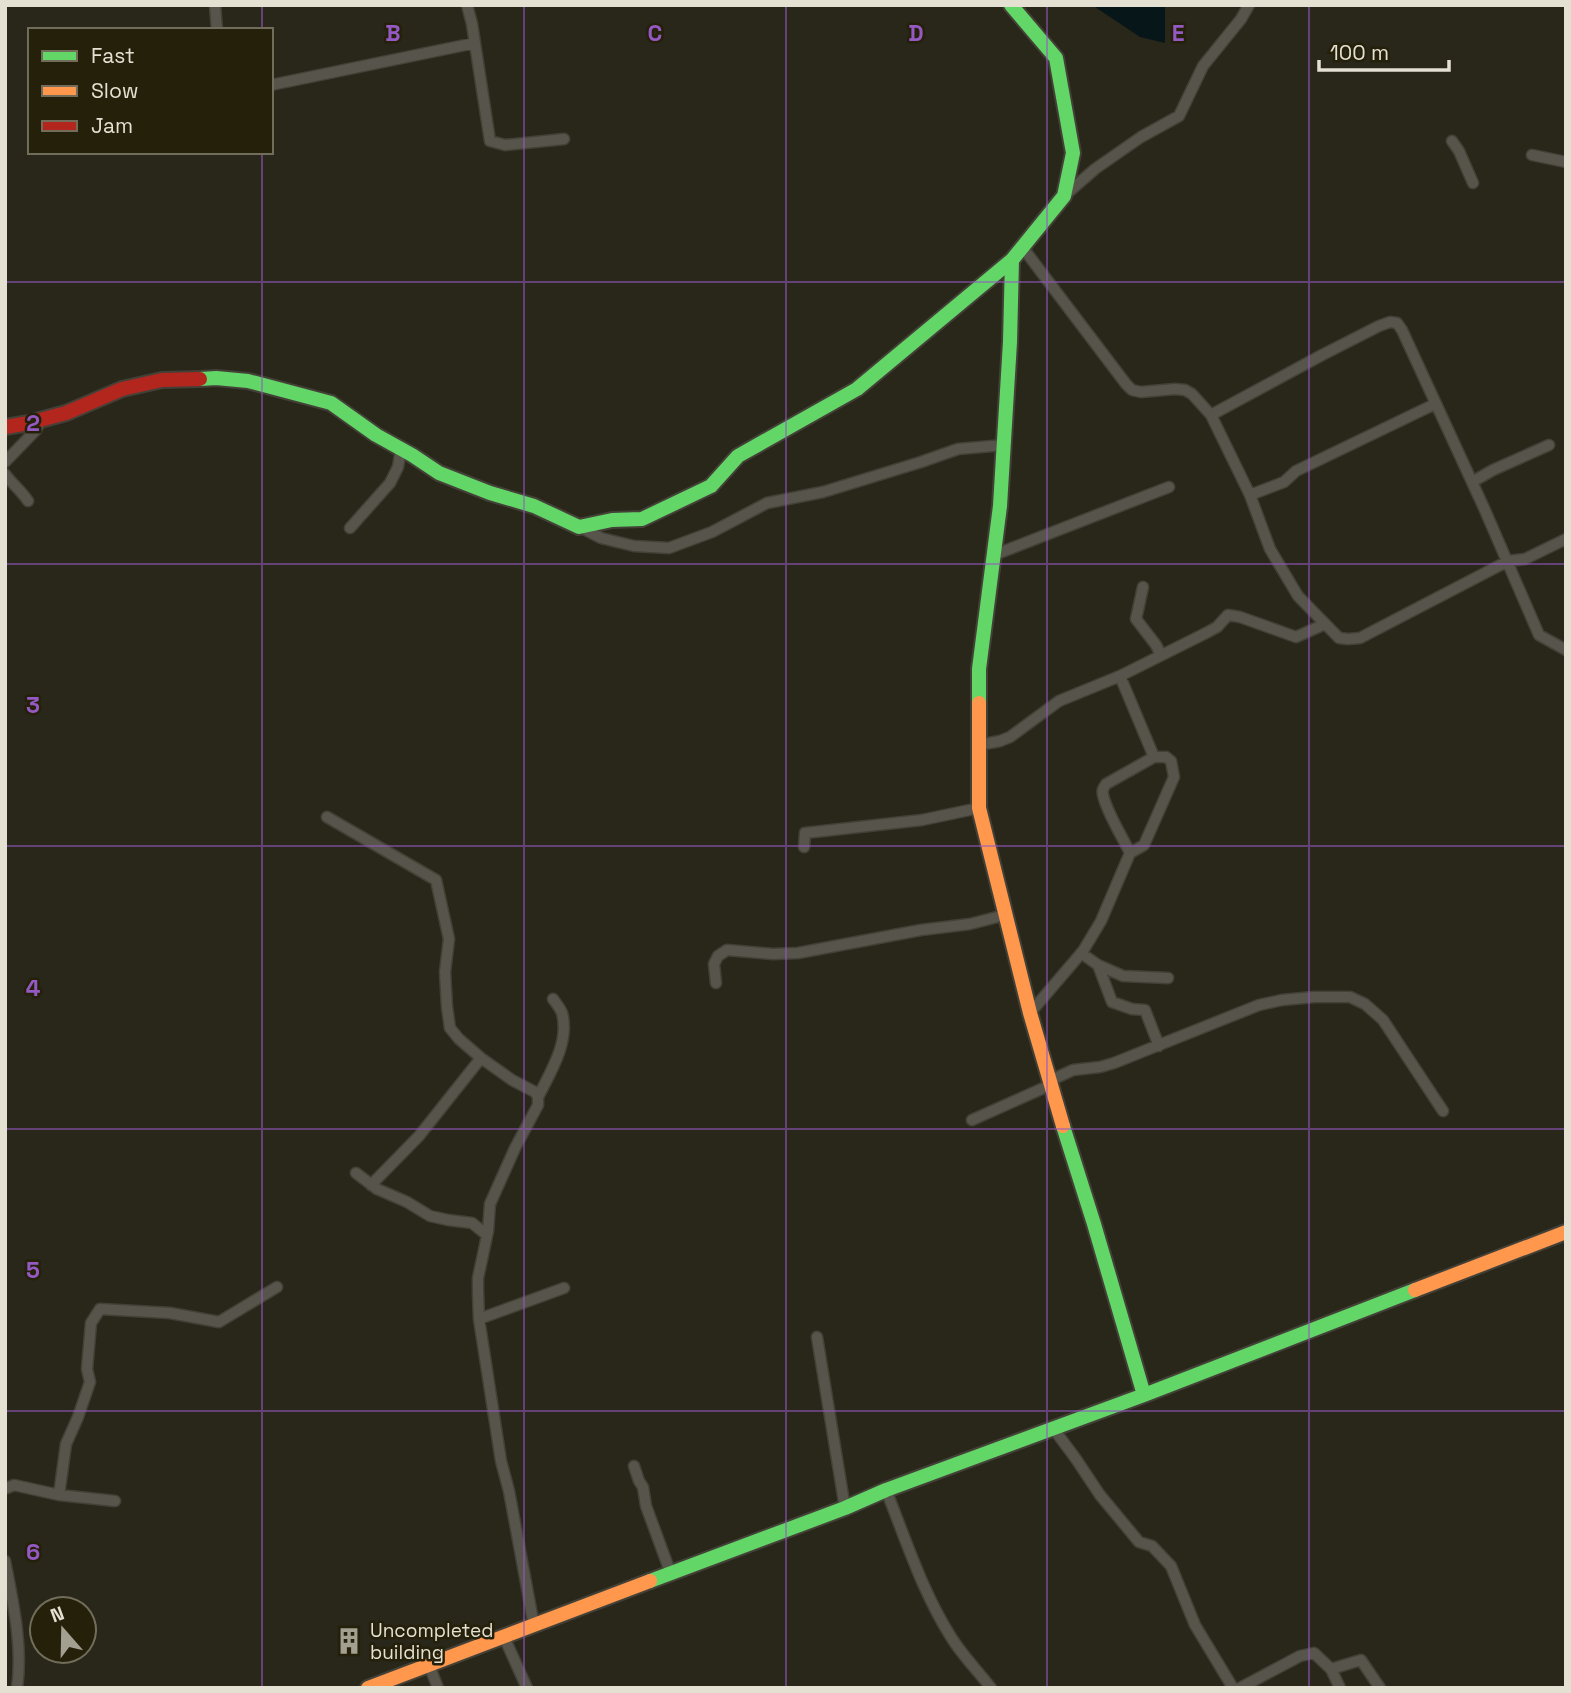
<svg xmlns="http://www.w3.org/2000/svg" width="1571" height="1693" font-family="'Space Grotesk',sans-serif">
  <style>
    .water { fill: #071619 }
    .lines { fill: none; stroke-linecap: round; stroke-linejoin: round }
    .street-casing { stroke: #434137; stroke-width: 13 }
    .fast-casing { stroke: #434137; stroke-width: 18 }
    .slow-casing { stroke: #434137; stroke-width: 18 }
    .jam-casing { stroke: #434137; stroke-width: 18 }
    .street { stroke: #57554b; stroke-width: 10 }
    .fast { stroke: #63d668; stroke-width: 14 }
    .slow { stroke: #ff974d; stroke-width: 14 }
    .jam { stroke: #b3261e; stroke-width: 14 }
    .grid { fill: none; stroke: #9559c4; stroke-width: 2; stroke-opacity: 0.55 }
    .labels { text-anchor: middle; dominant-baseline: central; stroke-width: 5; stroke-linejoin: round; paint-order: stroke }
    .poi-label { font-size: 19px; fill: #e4e1d3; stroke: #25200a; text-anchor: start }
    .grid-label { font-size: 23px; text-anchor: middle; font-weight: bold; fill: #9559c4; stroke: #25200a; stroke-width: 5; stroke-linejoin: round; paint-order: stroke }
  </style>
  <rect width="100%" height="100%" fill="#29261a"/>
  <path class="water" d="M 1092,5 L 1165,5 L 1165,43 L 1140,37 Z"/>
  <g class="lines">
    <defs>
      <path id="street" d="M 215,5 L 217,30
        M 467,5 L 472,24 L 490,141 L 505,145 L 564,139
        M 271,85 L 475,43
        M 1452,141 L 1459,151 L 1473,183
        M 1532,155 L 1566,162
        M 1064,196 L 1095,169 L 1141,137 L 1179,116 L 1203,66 L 1241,19 L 1249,5
        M 1023,248 L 1126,384 L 1132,390 L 1141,392 L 1175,389 L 1185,390 L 1192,394 L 1211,415 L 1250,495 L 1270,549 L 1298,596 L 1339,638 L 1348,639 L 1360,638 L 1508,561 L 1525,559 L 1566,539
        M 1211,415 L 1322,355 L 1379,326 L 1390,322 L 1397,323 L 1402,330 L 1484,508 L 1539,635 L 1566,650
        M 5,462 L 36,430 L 41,420
        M 5,474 C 12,484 21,490 28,501
        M 1472,482 L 1493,470 L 1549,445
        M 1250,495 L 1284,482 L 1296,471 L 1435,404
        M 580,527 L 601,538 L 634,546 L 669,548 L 712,532 L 767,503 L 823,492 L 921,462 L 958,449 L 1004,445
        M 350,528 L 390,483 L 398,467 L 401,449
        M 994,555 L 1169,487
        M 1143,587 L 1136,619 L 1156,645 L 1161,655
        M 979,745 L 1000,741 L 1010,737 L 1059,701 L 1120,676 L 1208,632 L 1217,627 L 1228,615 L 1240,617 L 1296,637 L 1325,624
        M 327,817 L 436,880 L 449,939 L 445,972 L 447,1007 L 450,1028 L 459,1039 L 481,1058 L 512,1080 L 535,1092 L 538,1097 L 538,1105 L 515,1148 L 490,1204 L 488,1231 L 478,1278 L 478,1292 L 479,1319 L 501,1461 L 509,1491 L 534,1626
        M 804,847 L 805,833 L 922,820 L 979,808
        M 1130,853 C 1122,836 1107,813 1103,795 C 1102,789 1103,789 1106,784 L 1154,757
        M 1081,953 L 1098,965 L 1112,1002 L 1132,1009 L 1145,1010 L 1159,1046
        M 1098,965 L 1123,976 L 1168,978
        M 716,983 L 714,964 L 718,956 L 727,950 L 773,954 L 798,953 L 921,930 L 970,924 L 1005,915
        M 1030,1013 L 1083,951 L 1101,921 L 1130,853 L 1144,845 L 1174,777 L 1171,761 L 1166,757 L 1154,757 L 1120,676
        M 1049,1081 L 1073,1070 L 1100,1067 L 1114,1063 L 1259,1005 L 1282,1000 L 1314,997 L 1350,997 L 1365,1004 L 1383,1020 L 1443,1111
        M 538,1097 C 550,1073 570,1042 562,1013 C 560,1008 556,1003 553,999
        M 972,1120 L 1048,1086 L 1051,1088
        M 356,1173 L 377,1189 L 407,1202 L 430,1216 L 448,1220 L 472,1223 L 487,1235
        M 371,1185 L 419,1136 L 481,1058
        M 479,1319 L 564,1288
        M 817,1337 L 845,1508
        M 1053,1428 L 1076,1459 L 1100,1495 L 1139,1542 L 1152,1546 L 1171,1566 L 1195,1625 L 1233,1688
        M 634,1466 L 639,1481 L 643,1487 L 646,1506 L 671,1574
        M 7,1488 L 14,1485 L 59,1495 L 115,1501
        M 886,1490 C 906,1540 922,1591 951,1637 C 962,1655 978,1671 991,1688
        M 59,1495 L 66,1444 L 78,1417 L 90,1382 L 87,1369 L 91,1323 L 100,1309 L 170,1313 L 219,1322 L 277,1287
        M 5,1561 C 13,1602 23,1646 17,1688
        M 504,1637 L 527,1688
        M 429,1665 L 438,1688
        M 1331,1669 L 1361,1660 L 1380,1688
        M 1240,1688 L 1300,1656 L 1314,1653 L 1331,1669 L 1340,1688"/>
      <path id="fast" d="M 200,379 L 216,378 L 248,381 L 331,403 L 376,435 L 412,455 L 439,473 L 490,493 L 534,506 L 579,527 L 612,520 L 642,519 L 711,486 L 738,456 L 857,389 L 1012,260
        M 979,703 L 979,669 L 1000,506 L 1010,342 L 1012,260 L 1064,196 L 1073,153 L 1056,58 L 1011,5
        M 1063,1126 L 1094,1224 L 1144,1395
        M 650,1581 L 845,1508 L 886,1490 L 1144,1395 L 1415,1290"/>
      <path id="slow" d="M 979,703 L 979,808 L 1030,1013 L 1063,1126
        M 1415,1290 L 1566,1232
        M 368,1688 L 650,1581"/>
      <path id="jam" d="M 5,427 L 29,423 L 66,413 L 122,389 L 162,380 L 200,379"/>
    </defs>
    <use href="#street" class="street-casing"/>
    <use href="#fast" class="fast-casing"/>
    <use href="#slow" class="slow-casing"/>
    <use href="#jam" class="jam-casing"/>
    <use href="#street" class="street"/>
    <use href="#fast" class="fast"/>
    <use href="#slow" class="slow"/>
    <use href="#jam" class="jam"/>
  </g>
  <path class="grid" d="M 262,5 L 262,30M 524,5 L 524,1688M 786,5 L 786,1688M 1047,5 L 1047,1688M 1309,5 L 1309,1688M 262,152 L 262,1688M 5,282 L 1566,282M 5,564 L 1566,564M 5,846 L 1566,846M 5,1129 L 1566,1129M 5,1411 L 1566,1411"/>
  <defs>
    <symbol id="building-bare" viewBox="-9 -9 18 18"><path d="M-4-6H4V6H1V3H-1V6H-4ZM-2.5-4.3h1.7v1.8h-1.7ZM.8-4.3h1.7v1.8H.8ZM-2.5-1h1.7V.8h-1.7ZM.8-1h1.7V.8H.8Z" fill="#a3a092" stroke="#25200a" stroke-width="2.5" paint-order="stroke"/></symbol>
  </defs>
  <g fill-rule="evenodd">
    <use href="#building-bare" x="330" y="1622" width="38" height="38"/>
  </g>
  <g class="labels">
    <g class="poi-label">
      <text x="370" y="1630">Uncompleted<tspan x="370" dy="22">building</tspan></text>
    </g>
  </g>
  <g class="grid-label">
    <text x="393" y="41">B</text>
    <text x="655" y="41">C</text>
    <text x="916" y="41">D</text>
    <text x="1178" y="41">E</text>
    <text x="33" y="431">2</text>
    <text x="33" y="713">3</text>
    <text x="33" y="996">4</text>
    <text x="33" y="1278">5</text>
    <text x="33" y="1560">6</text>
  </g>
  <rect width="1571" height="1693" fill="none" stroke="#e4e1d3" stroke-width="14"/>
  <rect x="28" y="28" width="245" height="126" fill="#25200a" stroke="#716d5a" stroke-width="2"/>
  <rect x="42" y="51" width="35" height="10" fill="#63d668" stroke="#716d5a" stroke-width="2"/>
  <text x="91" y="63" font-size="21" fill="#e4e1d3">Fast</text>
  <rect x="42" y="86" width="35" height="10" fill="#ff974d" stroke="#716d5a" stroke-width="2"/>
  <text x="91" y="98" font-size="21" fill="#e4e1d3">Slow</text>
  <rect x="42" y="121" width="35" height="10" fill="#b3261e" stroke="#716d5a" stroke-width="2"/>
  <text x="91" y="133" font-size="21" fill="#e4e1d3">Jam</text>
  <g transform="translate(63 1630) rotate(340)"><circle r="33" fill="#25200a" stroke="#716d5a" stroke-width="2"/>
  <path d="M0-5L12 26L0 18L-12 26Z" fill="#a3a092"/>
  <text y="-10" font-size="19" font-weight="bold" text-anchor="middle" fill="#e4e1d3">N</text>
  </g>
  <path d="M1319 60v10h130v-10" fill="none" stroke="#e4e1d3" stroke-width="3.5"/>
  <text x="1330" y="60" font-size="21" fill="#e4e1d3" stroke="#25200a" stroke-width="5" paint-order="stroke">100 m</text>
</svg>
